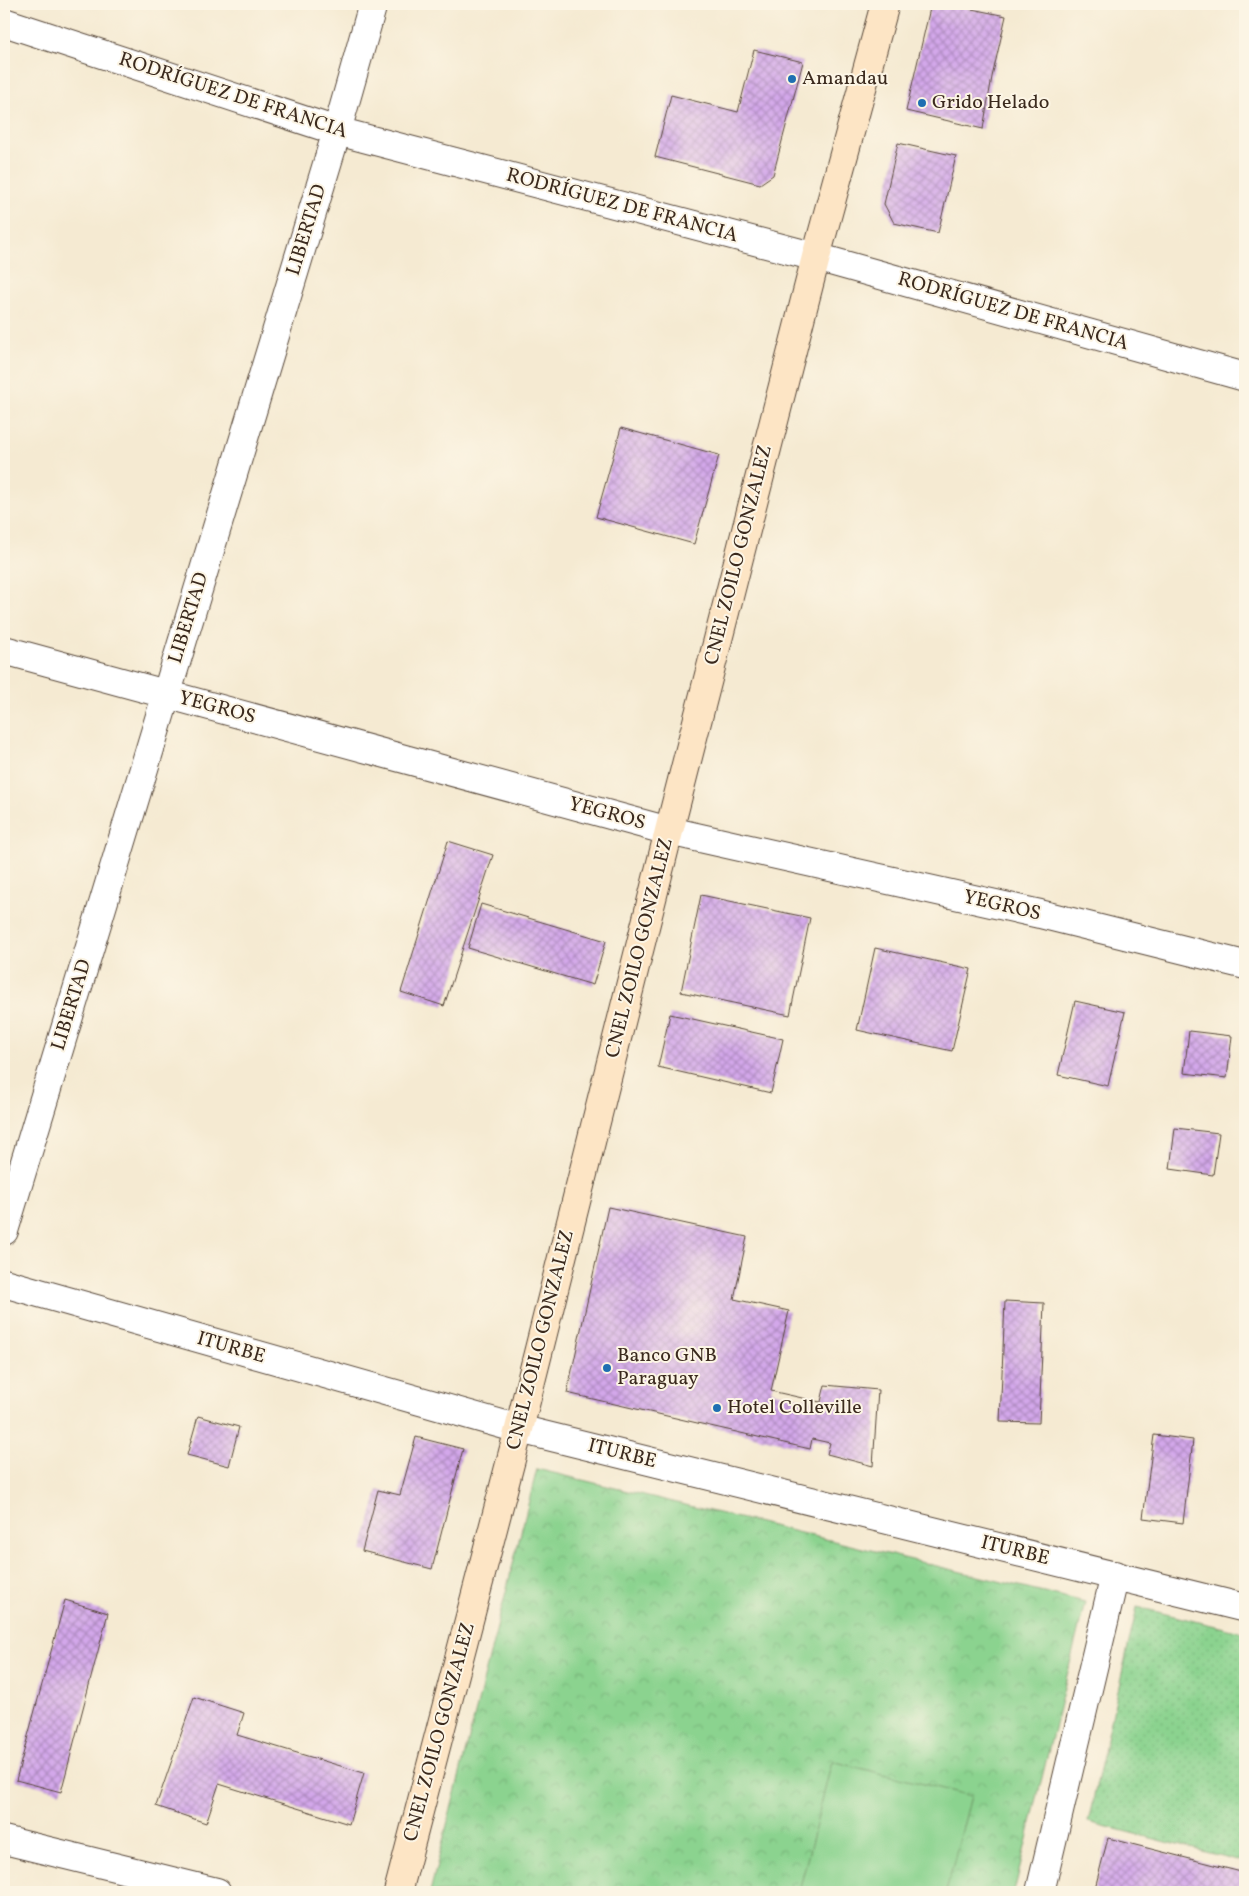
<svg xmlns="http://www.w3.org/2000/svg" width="1249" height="1896" font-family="Vollkorn,serif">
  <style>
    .grass { fill: url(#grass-dots); stroke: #637e56 }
    .park { fill: url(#park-crowns); stroke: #637e56 }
    .pitch { fill: #8bd38f; stroke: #637e56 }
    .building { fill: url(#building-cross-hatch) }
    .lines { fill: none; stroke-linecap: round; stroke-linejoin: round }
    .street-casing { stroke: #574739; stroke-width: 30 }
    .secondary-casing { stroke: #574739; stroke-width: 30 }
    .street { stroke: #fff; stroke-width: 28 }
    .secondary { stroke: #fde5c5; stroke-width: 28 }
    .poi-dot { fill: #1f6fb2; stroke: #fcf5e5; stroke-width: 2 }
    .labels { text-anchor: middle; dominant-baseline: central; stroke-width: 4; stroke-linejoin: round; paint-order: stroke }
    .poi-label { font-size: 20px; fill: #3b2a1e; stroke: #fcf5e5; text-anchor: start }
    .street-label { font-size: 20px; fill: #3b2a1e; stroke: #fcf5e5 }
  </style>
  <defs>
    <pattern id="grass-dots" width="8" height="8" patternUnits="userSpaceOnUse" patternTransform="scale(1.25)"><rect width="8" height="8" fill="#8bd38f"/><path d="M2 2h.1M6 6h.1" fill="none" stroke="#79b57b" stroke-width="1.8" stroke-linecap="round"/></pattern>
    <pattern id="park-crowns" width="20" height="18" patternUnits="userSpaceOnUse" patternTransform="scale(1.25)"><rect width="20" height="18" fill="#8bd38f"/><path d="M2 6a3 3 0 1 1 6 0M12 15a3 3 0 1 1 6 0" fill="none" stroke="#79b57b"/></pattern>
    <pattern id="building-cross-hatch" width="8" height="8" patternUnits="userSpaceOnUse" patternTransform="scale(1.25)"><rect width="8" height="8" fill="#d3a7ea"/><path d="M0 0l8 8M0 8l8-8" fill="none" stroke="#ac88bd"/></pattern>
  </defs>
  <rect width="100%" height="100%" fill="#fcf5e5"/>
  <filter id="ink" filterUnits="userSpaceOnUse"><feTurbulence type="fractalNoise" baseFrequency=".02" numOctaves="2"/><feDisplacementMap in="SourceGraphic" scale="10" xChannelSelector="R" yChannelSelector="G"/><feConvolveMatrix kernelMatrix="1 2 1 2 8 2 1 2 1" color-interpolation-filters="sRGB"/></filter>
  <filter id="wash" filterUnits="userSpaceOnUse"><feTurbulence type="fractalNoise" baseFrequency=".0096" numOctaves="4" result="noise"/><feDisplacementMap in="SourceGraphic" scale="20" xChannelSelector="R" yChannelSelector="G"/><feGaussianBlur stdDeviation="1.12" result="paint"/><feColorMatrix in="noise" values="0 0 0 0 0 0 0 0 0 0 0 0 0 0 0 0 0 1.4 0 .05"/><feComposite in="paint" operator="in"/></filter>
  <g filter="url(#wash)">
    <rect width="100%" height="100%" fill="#f5ead2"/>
    <path class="grass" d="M 1137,1607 L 1245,1633 L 1245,1862 L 1088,1822 Z"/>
    <path class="park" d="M 537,1469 L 1085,1602 L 1014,1892 L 430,1892 Z"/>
    <path class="pitch" d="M 832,1761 L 971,1796 L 946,1892 L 799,1892 Z"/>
    <g id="blocks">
      <path class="building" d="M 931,4 L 947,4 L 1006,16 L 992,77 L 983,129 L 906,111 Z
        M 754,50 L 803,62 L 773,175 L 760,184 L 655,157 L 671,95 L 738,112 Z
        M 898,143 L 956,156 L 938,233 L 894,223 L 884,204 Z
        M 621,428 L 719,455 L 694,544 L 596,517 Z
        M 448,841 L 493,855 L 444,1006 L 401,992 Z
        M 701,895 L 810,918 L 790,1015 L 681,992 Z
        M 481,904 L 606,941 L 593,985 L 468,948 Z
        M 875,948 L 971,969 L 952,1051 L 857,1030 Z
        M 1075,1001 L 1125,1012 L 1108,1086 L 1058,1075 Z
        M 670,1014 L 783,1039 L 771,1093 L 658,1067 Z
        M 1189,1031 L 1232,1036 L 1227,1078 L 1184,1073 Z
        M 1175,1128 L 1219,1133 L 1213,1175 L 1170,1169 Z
        M 608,1207 L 747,1237 L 734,1299 L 789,1311 L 771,1391 L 820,1402 L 819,1410 L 825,1385 L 878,1390 L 873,1466 L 827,1454 L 830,1443 L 812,1439 L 810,1449 L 567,1393 Z
        M 1005,1301 L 1044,1303 L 1039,1423 L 1000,1422 Z
        M 198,1416 L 239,1427 L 229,1466 L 187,1455 Z
        M 1154,1435 L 1193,1440 L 1183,1523 L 1143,1518 Z
        M 416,1437 L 463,1449 L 432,1569 L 362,1551 L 378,1490 L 400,1495 Z
        M 65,1600 L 108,1613 L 61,1792 L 16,1780 Z
        M 194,1697 L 244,1713 L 237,1735 L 364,1773 L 349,1824 L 219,1784 L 206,1823 L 156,1806 Z
        M 1108,1838 L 1245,1873 L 1245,1892 L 1094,1892 Z"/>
    </g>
  </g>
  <g filter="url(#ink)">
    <use href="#blocks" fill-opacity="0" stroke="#574739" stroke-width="1"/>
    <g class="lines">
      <defs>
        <path id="street" d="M 4,22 L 337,131 L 816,257 L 1245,377
          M 4,650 L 669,831 L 1040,914 L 1245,965
          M 4,1231 L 337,131 L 373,4
          M 4,1283 L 519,1429 L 1245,1608
          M 4,1840 L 217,1892
          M 1040,1892 L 1115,1575"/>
        <path id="secondary" d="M 398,1892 L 519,1429 L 669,831 L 816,257 L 885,4"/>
      </defs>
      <use href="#street" class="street-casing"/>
      <use href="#secondary" class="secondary-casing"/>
      <use href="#street" class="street"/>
      <use href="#secondary" class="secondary"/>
    </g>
  </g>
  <g class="poi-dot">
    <circle cx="792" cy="79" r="5"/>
    <circle cx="922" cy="103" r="5"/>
    <circle cx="607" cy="1368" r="5"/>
    <circle cx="717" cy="1408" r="5"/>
  </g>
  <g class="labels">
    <g class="poi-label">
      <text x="802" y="79">Amandau</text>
      <text x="932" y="103">Grido Helado</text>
      <text x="617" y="1356">Banco GNB<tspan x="617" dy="23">Paraguay</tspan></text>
      <text x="727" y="1408">Hotel Colleville</text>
    </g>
    <g class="street-label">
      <text transform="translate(233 96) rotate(18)">RODRÍGUEZ DE FRANCIA</text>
      <text transform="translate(622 206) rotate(15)">RODRÍGUEZ DE FRANCIA</text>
      <text transform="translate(307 230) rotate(-73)">LIBERTAD</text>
      <text transform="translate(1013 312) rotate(16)">RODRÍGUEZ DE FRANCIA</text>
      <text transform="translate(739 555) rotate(-76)">CNEL ZOILO GONZALEZ</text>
      <text transform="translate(189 618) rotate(-73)">LIBERTAD</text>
      <text transform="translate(217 708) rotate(15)">YEGROS</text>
      <text transform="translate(607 814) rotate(15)">YEGROS</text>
      <text transform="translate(1002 906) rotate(13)">YEGROS</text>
      <text transform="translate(640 948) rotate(-76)">CNEL ZOILO GONZALEZ</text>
      <text transform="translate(72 1005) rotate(-73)">LIBERTAD</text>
      <text transform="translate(541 1340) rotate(-76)">CNEL ZOILO GONZALEZ</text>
      <text transform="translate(231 1348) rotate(16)">ITURBE</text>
      <text transform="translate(622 1454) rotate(14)">ITURBE</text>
      <text transform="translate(1015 1551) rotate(14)">ITURBE</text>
      <text transform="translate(440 1732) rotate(-75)">CNEL ZOILO GONZALEZ</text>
    </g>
  </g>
  <rect width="1249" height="1896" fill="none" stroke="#fcf5e5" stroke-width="20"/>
</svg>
